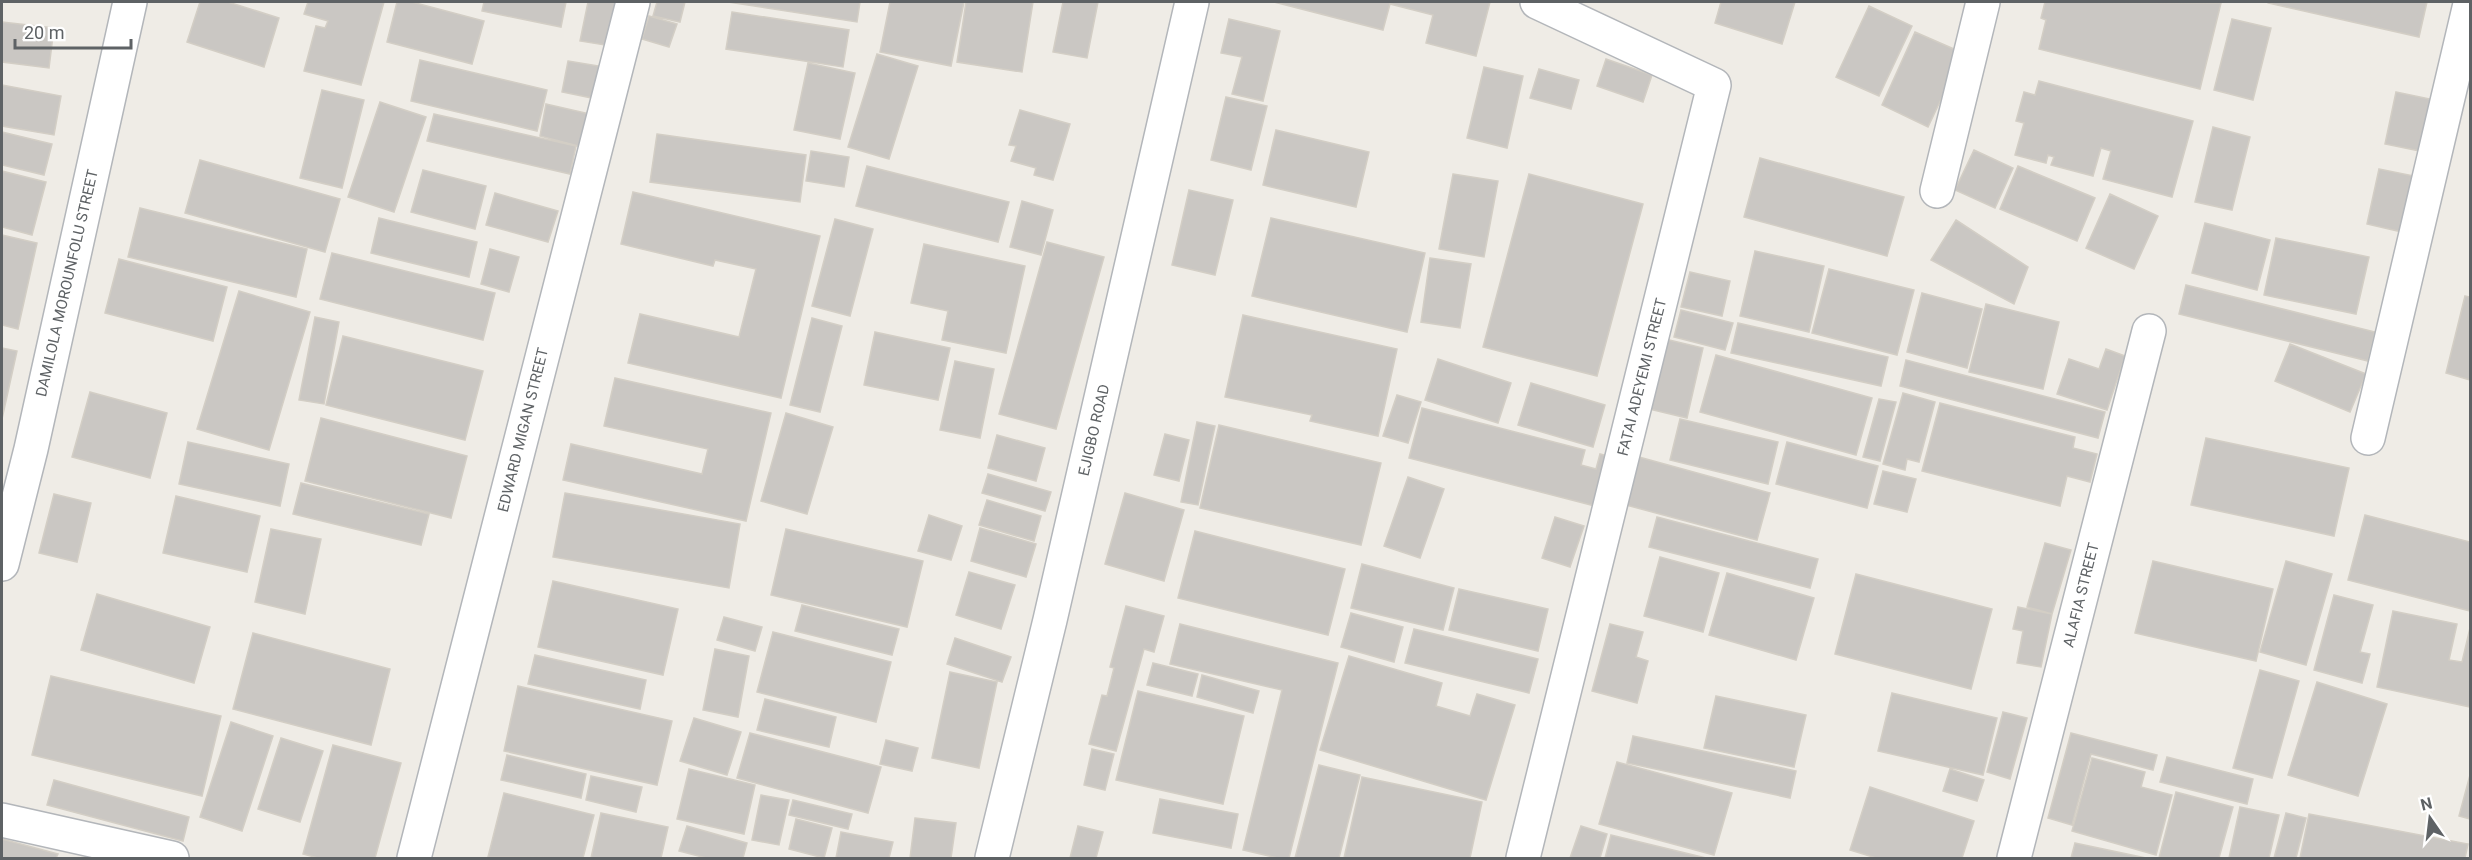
<svg xmlns="http://www.w3.org/2000/svg" width="2472" height="860" font-family="Roboto,sans-serif">
  <style>
    .building { fill: #cac7c3; stroke: #d3cec5; stroke-width: 1.5 }
    .lines { fill: none; stroke-linecap: round; stroke-linejoin: round }
    .minor-casing { stroke: #b3b6ba; stroke-width: 36 }
    .minor { stroke: #fff; stroke-width: 33 }
    .labels { text-anchor: middle; dominant-baseline: central; stroke-width: 4.5; stroke-linejoin: round; paint-order: stroke }
    .street-label { font-size: 15px; fill: #5e6265; stroke: #fff }
  </style>
  <rect width="100%" height="100%" fill="#efece6"/>
  <path class="building" d="M 200,2 L 228,2 L 279,18 L 264,67 L 187,42 Z
    M 308,2 L 384,2 L 361,85 L 304,71 L 316,26 L 325,28 L 328,21 L 304,14 Z
    M 397,2 L 412,2 L 484,21 L 472,64 L 387,42 Z
    M 484,2 L 566,2 L 561,27 L 482,11 Z
    M 588,2 L 620,2 L 611,46 L 580,41 Z
    M 657,2 L 685,2 L 680,22 L 653,16 Z
    M 728,2 L 860,2 L 857,22 Z
    M 890,2 L 964,2 L 951,66 L 880,52 Z
    M 966,2 L 1033,2 L 1022,72 L 957,62 Z
    M 1063,2 L 1098,2 L 1087,58 L 1053,52 Z
    M 1274,2 L 1490,2 L 1476,56 L 1426,43 L 1433,15 L 1390,4 L 1383,30 Z
    M 1721,2 L 1795,2 L 1782,44 L 1715,23 Z
    M 2045,2 L 2221,3 L 2200,89 L 2039,49 L 2046,20 L 2041,18 Z
    M 2268,2 L 2427,2 L 2419,37 L 2268,3 Z
    M 1869,6 L 1912,26 L 1879,96 L 1836,77 Z
    M 732,12 L 849,30 L 843,67 L 726,49 Z
    M 649,16 L 677,24 L 669,47 L 642,39 Z
    M 1229,19 L 1280,31 L 1263,101 L 1232,94 L 1242,57 L 1221,53 Z
    M 2232,19 L 2271,28 L 2253,100 L 2214,90 Z
    M 2,22 L 54,28 L 49,68 L 2,62 Z
    M 1915,32 L 1963,53 L 1928,127 L 1882,105 Z
    M 877,54 L 918,66 L 889,159 L 848,147 Z
    M 1606,59 L 1652,75 L 1643,102 L 1597,86 Z
    M 420,60 L 547,90 L 537,131 L 411,101 Z
    M 568,61 L 599,66 L 592,98 L 562,92 Z
    M 808,63 L 855,73 L 840,139 L 794,130 Z
    M 1484,67 L 1523,76 L 1507,148 L 1467,138 Z
    M 1539,69 L 1579,80 L 1571,109 L 1530,98 Z
    M 2039,81 L 2193,121 L 2172,197 L 2103,179 L 2111,151 L 2101,148 L 2093,176 L 2051,165 L 2054,157 L 2048,155 L 2046,163 L 2015,155 L 2024,123 L 2016,121 L 2024,92 L 2035,95 Z
    M 2,85 L 61,96 L 54,135 L 2,126 Z
    M 322,90 L 364,100 L 342,188 L 300,178 Z
    M 2396,92 L 2430,99 L 2420,151 L 2385,144 Z
    M 1226,97 L 1267,106 L 1251,170 L 1211,160 Z
    M 380,102 L 426,117 L 394,212 L 348,197 Z
    M 546,104 L 590,114 L 582,147 L 540,136 Z
    M 1020,110 L 1070,124 L 1053,180 L 1034,175 L 1036,168 L 1011,161 L 1016,146 L 1009,145 Z
    M 434,114 L 576,146 L 570,174 L 427,141 Z
    M 2213,127 L 2250,137 L 2232,210 L 2195,202 Z
    M 1276,130 L 1369,152 L 1356,207 L 1263,185 Z
    M 2,132 L 52,144 L 44,175 L 2,165 Z
    M 657,134 L 806,155 L 800,202 L 650,182 Z
    M 1974,150 L 2013,168 L 1995,208 L 1955,190 Z
    M 811,151 L 849,157 L 844,187 L 806,181 Z
    M 1760,158 L 1904,197 L 1887,256 L 1744,217 Z
    M 200,160 L 340,199 L 325,252 L 185,213 Z
    M 867,166 L 1009,202 L 998,242 L 856,206 Z
    M 2018,166 L 2095,198 L 2077,241 L 2000,209 Z
    M 2379,169 L 2414,176 L 2402,232 L 2367,224 Z
    M 423,170 L 486,186 L 475,229 L 411,212 Z
    M 2,171 L 46,182 L 32,235 L 2,227 Z
    M 1453,174 L 1498,181 L 1484,257 L 1439,249 Z
    M 1529,174 L 1643,204 L 1597,376 L 1483,347 Z
    M 1189,190 L 1233,200 L 1215,275 L 1172,265 Z
    M 633,192 L 820,236 L 781,398 L 628,363 L 640,314 L 739,337 L 756,269 L 715,260 L 713,266 L 621,244 Z
    M 495,193 L 558,211 L 548,242 L 486,225 Z
    M 2110,194 L 2158,216 L 2134,269 L 2086,248 Z
    M 1022,201 L 1053,210 L 1041,255 L 1010,247 Z
    M 140,208 L 307,249 L 296,297 L 128,257 Z
    M 379,218 L 477,242 L 469,277 L 371,253 Z
    M 1271,218 L 1425,253 L 1407,332 L 1252,296 Z
    M 835,219 L 873,229 L 850,316 L 812,306 Z
    M 1956,220 L 2028,267 L 2014,304 L 1931,260 Z
    M 2205,223 L 2270,240 L 2257,290 L 2192,273 Z
    M 2,235 L 37,243 L 18,329 L 2,325 Z
    M 2276,238 L 2369,257 L 2356,314 L 2264,295 Z
    M 1047,242 L 1104,257 L 1056,429 L 999,414 Z
    M 924,244 L 1025,266 L 1006,353 L 942,340 L 948,311 L 911,303 Z
    M 490,249 L 519,257 L 509,292 L 481,284 Z
    M 1755,251 L 1824,266 L 1809,332 L 1740,316 Z
    M 332,253 L 495,293 L 483,340 L 320,299 Z
    M 1430,258 L 1471,264 L 1460,328 L 1421,322 Z
    M 119,259 L 227,287 L 213,341 L 105,313 Z
    M 1829,269 L 1914,290 L 1897,355 L 1812,333 Z
    M 1690,272 L 1730,281 L 1722,316 L 1681,307 Z
    M 2186,285 L 2375,332 L 2368,361 L 2179,314 Z
    M 239,291 L 310,312 L 269,450 L 197,429 Z
    M 1922,293 L 1982,309 L 1967,368 L 1907,352 Z
    M 2465,296 L 2470,297 L 2470,380 L 2446,373 Z
    M 1986,304 L 2059,322 L 2043,389 L 1969,372 Z
    M 1681,310 L 1733,323 L 1725,350 L 1674,337 Z
    M 1243,315 L 1397,349 L 1378,436 L 1310,421 L 1312,415 L 1225,397 Z
    M 315,317 L 339,322 L 324,404 L 299,400 Z
    M 812,318 L 842,326 L 820,412 L 790,405 Z
    M 1738,323 L 1888,357 L 1881,386 L 1731,353 Z
    M 875,332 L 950,348 L 938,400 L 864,385 Z
    M 343,336 L 483,371 L 465,440 L 326,405 Z
    M 1665,339 L 1703,348 L 1687,418 L 1649,409 Z
    M 2290,344 L 2366,374 L 2350,412 L 2275,381 Z
    M 2,348 L 17,351 L 2,419 Z
    M 2106,349 L 2125,356 L 2107,410 L 2057,394 L 2069,359 L 2099,369 Z
    M 1716,355 L 1872,398 L 1856,455 L 1700,412 Z
    M 1438,359 L 1511,383 L 1498,423 L 1425,400 Z
    M 1906,360 L 2105,412 L 2098,438 L 1900,386 Z
    M 955,361 L 994,369 L 980,438 L 940,430 Z
    M 615,378 L 771,413 L 746,521 L 563,480 L 571,444 L 702,474 L 708,449 L 604,426 Z
    M 1531,383 L 1605,405 L 1593,447 L 1518,425 Z
    M 90,392 L 167,413 L 150,478 L 72,457 Z
    M 1903,393 L 1935,402 L 1919,462 L 1907,459 L 1905,470 L 1883,464 Z
    M 1397,395 L 1421,402 L 1408,443 L 1383,436 Z
    M 1879,399 L 1896,402 L 1880,461 L 1863,457 Z
    M 1940,403 L 2075,437 L 2073,448 L 2097,454 L 2090,482 L 2067,476 L 2060,506 L 1922,471 Z
    M 1422,408 L 1585,450 L 1581,465 L 1596,469 L 1600,454 L 1608,456 L 1595,506 L 1409,458 Z
    M 786,413 L 833,427 L 807,514 L 761,501 Z
    M 321,418 L 467,456 L 451,518 L 305,481 Z
    M 1680,419 L 1778,442 L 1768,484 L 1670,460 Z
    M 1197,422 L 1215,426 L 1198,505 L 1181,502 Z
    M 1219,425 L 1381,463 L 1361,545 L 1200,508 Z
    M 1165,434 L 1189,440 L 1179,481 L 1154,475 Z
    M 997,435 L 1045,448 L 1036,481 L 988,468 Z
    M 2206,438 L 2349,468 L 2334,536 L 2191,505 Z
    M 188,442 L 289,464 L 280,506 L 179,484 Z
    M 1787,442 L 1878,466 L 1867,508 L 1776,484 Z
    M 1639,457 L 1770,493 L 1757,540 L 1626,505 Z
    M 1883,471 L 1916,479 L 1907,512 L 1874,504 Z
    M 988,474 L 1051,492 L 1045,511 L 982,493 Z
    M 1408,477 L 1444,489 L 1420,558 L 1384,546 Z
    M 301,483 L 429,514 L 421,545 L 293,514 Z
    M 565,493 L 740,524 L 729,588 L 553,557 Z
    M 1125,493 L 1184,510 L 1164,581 L 1105,564 Z
    M 54,494 L 91,503 L 77,562 L 39,553 Z
    M 176,496 L 260,516 L 247,572 L 163,553 Z
    M 987,500 L 1041,516 L 1034,541 L 979,525 Z
    M 929,515 L 962,526 L 951,560 L 918,551 Z
    M 2365,515 L 2470,542 L 2470,611 L 2348,580 Z
    M 1555,517 L 1584,526 L 1570,567 L 1542,558 Z
    M 1657,517 L 1818,559 L 1810,588 L 1649,547 Z
    M 980,528 L 1036,544 L 1026,577 L 971,561 Z
    M 271,529 L 321,539 L 305,614 L 255,602 Z
    M 786,529 L 923,561 L 907,627 L 771,595 Z
    M 1195,531 L 1345,569 L 1328,635 L 1178,598 Z
    M 2045,543 L 2071,550 L 2052,614 L 2027,607 Z
    M 1660,557 L 1719,573 L 1703,632 L 1644,616 Z
    M 2153,561 L 2273,589 L 2256,661 L 2135,633 Z
    M 2286,561 L 2332,574 L 2306,665 L 2260,652 Z
    M 1362,564 L 1454,588 L 1443,630 L 1351,608 Z
    M 969,572 L 1015,585 L 1001,629 L 956,615 Z
    M 1727,573 L 1814,598 L 1796,660 L 1709,635 Z
    M 1856,574 L 1992,609 L 1971,689 L 1835,654 Z
    M 553,581 L 678,609 L 663,675 L 538,647 Z
    M 1459,589 L 1548,609 L 1538,651 L 1449,630 Z
    M 97,594 L 210,627 L 194,683 L 81,650 Z
    M 2334,595 L 2373,605 L 2360,652 L 2370,654 L 2362,683 L 2314,670 Z
    M 802,605 L 899,629 L 892,655 L 795,631 Z
    M 1126,606 L 1164,616 L 1154,652 L 1144,649 L 1116,751 L 1089,744 L 1102,695 L 1107,696 L 1114,668 L 1110,667 Z
    M 2018,607 L 2052,614 L 2041,667 L 2017,663 L 2023,631 L 2013,629 Z
    M 2393,611 L 2457,624 L 2449,660 L 2462,662 L 2470,628 L 2470,707 L 2377,687 Z
    M 1351,613 L 1403,627 L 1394,662 L 1341,647 Z
    M 724,617 L 762,627 L 755,651 L 717,640 Z
    M 1180,624 L 1338,663 L 1289,858 L 1278,858 L 1243,850 L 1282,690 L 1170,664 Z
    M 1610,624 L 1643,632 L 1636,657 L 1648,661 L 1637,703 L 1592,691 Z
    M 1414,629 L 1538,659 L 1529,693 L 1405,663 Z
    M 773,632 L 891,662 L 876,722 L 757,692 Z
    M 253,633 L 390,669 L 371,745 L 233,709 Z
    M 955,638 L 1011,657 L 1002,682 L 947,664 Z
    M 715,649 L 749,656 L 738,717 L 703,710 Z
    M 535,655 L 646,680 L 640,709 L 528,684 Z
    M 1349,656 L 1442,683 L 1436,706 L 1470,716 L 1477,694 L 1515,705 L 1486,800 L 1320,750 Z
    M 1153,663 L 1198,674 L 1192,696 L 1147,685 Z
    M 2260,670 L 2299,681 L 2272,778 L 2233,768 Z
    M 950,672 L 997,682 L 979,768 L 932,758 Z
    M 1202,675 L 1259,691 L 1253,713 L 1197,697 Z
    M 51,676 L 221,716 L 202,796 L 32,755 Z
    M 2317,682 L 2387,704 L 2358,796 L 2288,775 Z
    M 518,686 L 672,721 L 657,785 L 504,751 Z
    M 1138,691 L 1244,716 L 1223,804 L 1116,780 Z
    M 1892,693 L 1997,718 L 1983,775 L 1878,751 Z
    M 1716,696 L 1806,715 L 1794,767 L 1704,748 Z
    M 765,699 L 836,717 L 829,747 L 757,730 Z
    M 2003,712 L 2027,718 L 2010,779 L 1987,772 Z
    M 694,718 L 741,732 L 727,775 L 680,761 Z
    M 231,722 L 273,736 L 242,831 L 200,817 Z
    M 750,733 L 881,767 L 868,813 L 737,778 Z
    M 2071,733 L 2157,755 L 2153,770 L 2091,754 L 2072,825 L 2048,818 Z
    M 1633,736 L 1796,771 L 1790,798 L 1627,763 Z
    M 281,738 L 323,751 L 300,822 L 258,809 Z
    M 886,740 L 918,748 L 912,771 L 880,764 Z
    M 333,745 L 401,763 L 375,858 L 318,858 L 303,854 Z
    M 1092,749 L 1114,754 L 1105,790 L 1084,785 Z
    M 507,755 L 586,774 L 581,798 L 501,780 Z
    M 2167,757 L 2253,779 L 2247,804 L 2160,782 Z
    M 2092,758 L 2145,772 L 2141,787 L 2172,795 L 2156,855 L 2072,831 Z
    M 1617,762 L 1732,793 L 1714,855 L 1599,824 Z
    M 1319,765 L 1360,775 L 1339,858 L 1295,858 Z
    M 689,769 L 755,785 L 744,834 L 677,819 Z
    M 1950,769 L 1984,780 L 1977,801 L 1943,791 Z
    M 2470,775 L 2470,819 L 2459,816 Z
    M 591,776 L 642,787 L 636,812 L 586,800 Z
    M 1362,777 L 1482,802 L 1470,858 L 1344,858 Z
    M 54,780 L 189,817 L 183,841 L 47,805 Z
    M 1870,787 L 1974,821 L 1962,858 L 1876,858 L 1850,850 Z
    M 2176,792 L 2233,807 L 2219,858 L 2159,858 Z
    M 504,793 L 594,815 L 583,858 L 488,857 Z
    M 761,795 L 789,800 L 779,845 L 752,840 Z
    M 1160,799 L 1238,814 L 1231,848 L 1153,833 Z
    M 793,800 L 852,814 L 848,829 L 789,815 Z
    M 2240,807 L 2279,815 L 2269,858 L 2229,858 Z
    M 601,813 L 668,827 L 661,858 L 591,858 Z
    M 2286,813 L 2306,818 L 2296,858 L 2274,858 Z
    M 2309,814 L 2468,844 L 2465,858 L 2300,858 Z
    M 915,818 L 956,823 L 951,858 L 910,858 Z
    M 796,819 L 832,828 L 824,858 L 789,849 Z
    M 687,826 L 747,843 L 743,858 L 706,858 L 679,851 Z
    M 1078,826 L 1103,832 L 1096,858 L 1070,858 Z
    M 1581,826 L 1607,834 L 1600,858 L 1570,858 Z
    M 841,832 L 893,842 L 889,858 L 836,858 Z
    M 1611,835 L 1706,858 L 1605,858 Z
    M 2,839 L 58,854 L 56,858 L 2,858 Z
    M 2075,843 L 2146,858 L 2071,858 Z"/>
  <g class="lines">
    <defs>
      <path id="minor" d="M 1937,191 L 1983,2
        M 2368,438 L 2470,4
        M 2,564 L 31,449 L 130,2
        M 2,820 L 172,858
        M 414,858 L 633,2
        M 992,858 L 1050,620 L 1192,2
        M 1523,858 L 1714,85 L 1537,2
        M 2014,858 L 2149,331"/>
    </defs>
    <use href="#minor" class="minor-casing"/>
    <use href="#minor" class="minor"/>
  </g>
  <g class="labels">
    <g class="street-label">
      <text transform="translate(67 283) rotate(-77)">DAMILOLA MOROUNFOLU STREET</text>
      <text transform="translate(1642 377) rotate(-76)">FATAI ADEYEMI STREET</text>
      <text transform="translate(523 430) rotate(-76)">EDWARD MIGAN STREET</text>
      <text transform="translate(1094 430) rotate(-77)">EJIGBO ROAD</text>
      <text transform="translate(2081 595) rotate(-76)">ALAFIA STREET</text>
    </g>
  </g>
  <rect width="2472" height="860" fill="none" stroke="#5e6265" stroke-width="6"/>
  <g transform="translate(2430 818) rotate(346)" stroke="#ffffff" stroke-width="4.5" paint-order="stroke">
  <path d="M0-4.5L10 22L0 15L-10 22Z" fill="#5e6265"/>
  <text y="-9" font-size="16" font-weight="bold" text-anchor="middle" fill="#5e6265">N</text>
  </g>
  <path d="M15 39v9h116v-9" fill="none" stroke="#5e6265" stroke-width="3"/>
  <text x="24" y="39" font-size="18" fill="#5e6265" stroke="#ffffff" stroke-width="4.5" paint-order="stroke">20 m</text>
</svg>
